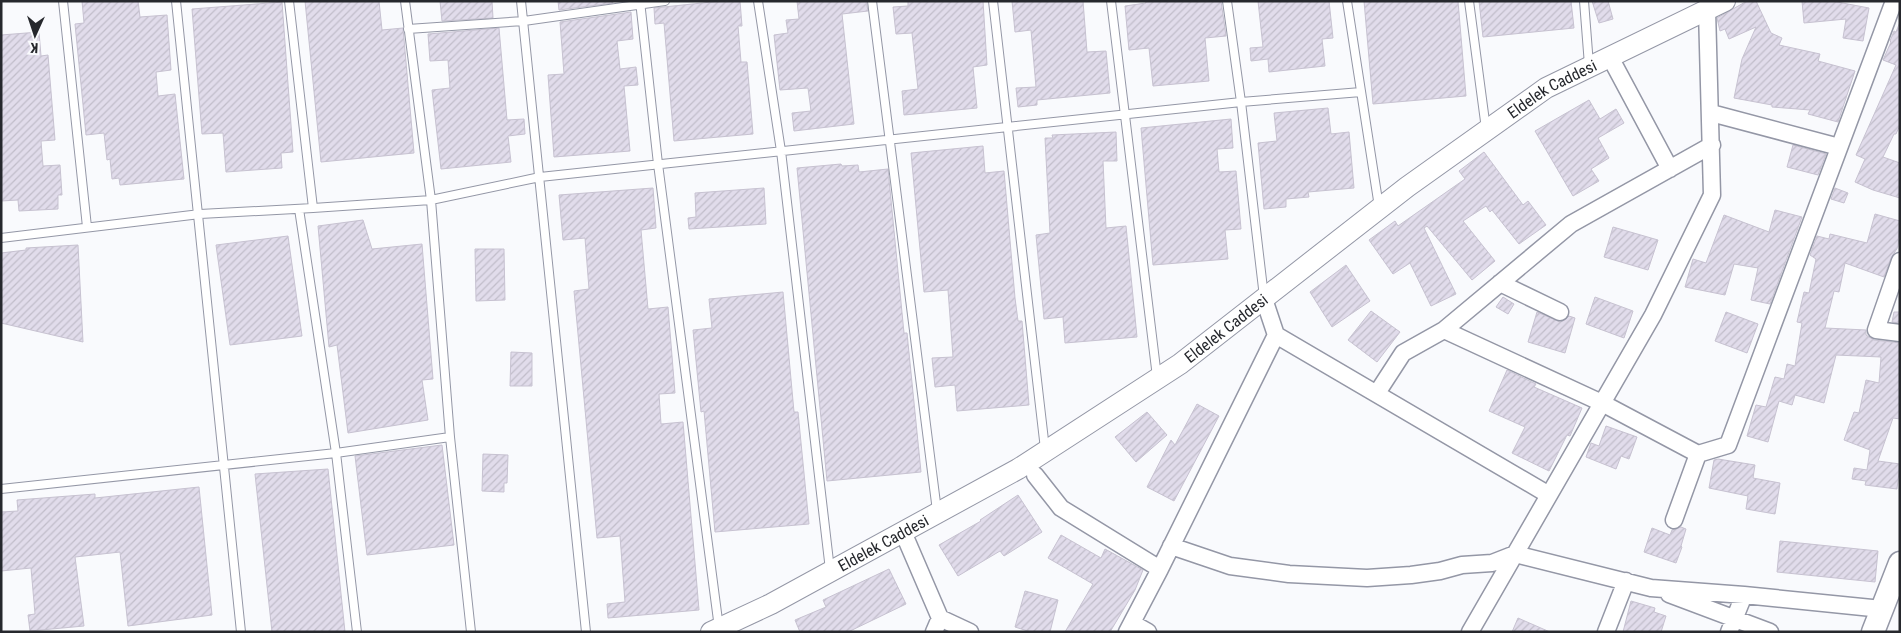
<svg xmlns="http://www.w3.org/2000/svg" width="1901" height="633" font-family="'Roboto Condensed',sans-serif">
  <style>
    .building { fill: url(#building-hatch); stroke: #c7c2d1 }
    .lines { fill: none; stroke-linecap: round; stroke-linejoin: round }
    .service-casing { stroke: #9497a6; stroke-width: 10 }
    .minor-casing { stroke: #9497a6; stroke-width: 19 }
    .tertiary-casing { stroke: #9497a6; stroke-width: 22 }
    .secondary-casing { stroke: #9497a6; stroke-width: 25 }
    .service { stroke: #fff; stroke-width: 8 }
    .minor { stroke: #fff; stroke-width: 16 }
    .tertiary { stroke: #fff; stroke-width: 20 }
    .secondary { stroke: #fff; stroke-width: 22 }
    .labels { text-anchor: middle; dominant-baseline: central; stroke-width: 4; stroke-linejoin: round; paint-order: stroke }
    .street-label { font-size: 16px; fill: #26282d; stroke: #f9fafd }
  </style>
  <defs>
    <pattern id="building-hatch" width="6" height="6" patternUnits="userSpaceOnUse" patternTransform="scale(1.25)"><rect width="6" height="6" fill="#e1dceb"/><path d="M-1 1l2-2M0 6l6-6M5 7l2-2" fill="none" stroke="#c1bdca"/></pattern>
  </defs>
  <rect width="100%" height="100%" fill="#f9fafd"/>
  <path class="building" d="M 82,1 L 138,1 L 140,17 L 167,15 L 171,70 L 156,72 L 158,96 L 175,94 L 184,179 L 120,185 L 119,178 L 112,179 L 110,159 L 107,160 L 104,133 L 86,135 L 75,24 L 84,23 Z
    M 305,1 L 379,1 L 382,30 L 403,28 L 414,153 L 321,162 Z
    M 440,1 L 492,1 L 493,18 L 442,21 Z
    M 558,1 L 612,1 L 613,3 L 559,10 Z
    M 721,1 L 740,1 L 742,26 L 738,26 L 741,62 L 747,62 L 753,134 L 674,141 L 664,23 L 655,24 L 654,8 Z
    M 797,1 L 866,1 L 868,11 L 842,14 L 854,124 L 794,131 L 792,113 L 811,111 L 808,88 L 780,90 L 774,35 L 788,33 L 786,20 L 799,19 Z
    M 908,1 L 983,1 L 987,65 L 973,67 L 977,108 L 904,115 L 902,91 L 918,89 L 912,33 L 896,34 L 893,7 L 908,6 Z
    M 1012,1 L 1083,1 L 1087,52 L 1106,51 L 1110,93 L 1037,100 L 1037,105 L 1018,107 L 1016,88 L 1036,87 L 1031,30 L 1015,32 Z
    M 1145,1 L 1221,1 L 1226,36 L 1205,38 L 1209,81 L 1153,86 L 1149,48 L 1129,50 L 1125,6 L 1146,3 Z
    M 1258,1 L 1329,1 L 1333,38 L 1322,39 L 1325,66 L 1269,72 L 1268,59 L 1251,61 L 1250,48 L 1263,47 Z
    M 1364,1 L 1458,1 L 1466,96 L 1373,104 Z
    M 1479,1 L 1571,1 L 1574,28 L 1483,37 Z
    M 1592,1 L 1608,1 L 1613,19 L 1599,23 Z
    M 1747,1 L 1756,1 L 1771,33 L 1782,38 L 1779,45 L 1820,54 L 1818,61 L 1855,71 L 1838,122 L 1808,114 L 1810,110 L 1772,107 L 1772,105 L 1734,98 L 1742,59 L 1756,27 L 1729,39 L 1725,29 L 1720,31 L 1717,18 Z
    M 1802,1 L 1832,1 L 1869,8 L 1863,41 L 1843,38 L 1846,19 L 1804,23 Z
    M 282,2 L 293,152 L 281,153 L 282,168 L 226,172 L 223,133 L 202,134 L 192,9 Z
    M 631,12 L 633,39 L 617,41 L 620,69 L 636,67 L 638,85 L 624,86 L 630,151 L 554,157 L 548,75 L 564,74 L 560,22 Z
    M 1900,22 L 1900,125 L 1896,134 L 1894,134 L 1883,157 L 1900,163 L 1900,198 L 1873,190 L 1855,182 L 1865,159 L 1856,155 L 1896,65 L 1883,60 L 1891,42 L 1890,41 L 1894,31 L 1896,32 Z
    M 499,28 L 507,120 L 524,119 L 525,134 L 508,136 L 511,162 L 441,169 L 432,90 L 450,88 L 448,60 L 430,61 L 428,34 Z
    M 39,32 L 41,56 L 48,55 L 55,140 L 41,141 L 43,166 L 60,165 L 62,195 L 58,195 L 58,209 L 19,211 L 18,200 L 1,201 L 1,35 Z
    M 1589,100 L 1600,119 L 1616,109 L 1624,123 L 1598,138 L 1609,158 L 1591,169 L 1599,181 L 1573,196 L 1535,131 Z
    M 1328,108 L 1331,134 L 1349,132 L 1354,188 L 1308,192 L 1309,197 L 1286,199 L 1286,207 L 1264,209 L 1258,143 L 1277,141 L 1274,113 Z
    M 1231,119 L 1233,148 L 1217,149 L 1219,172 L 1236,171 L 1241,229 L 1225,230 L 1228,259 L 1153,265 L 1141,128 Z
    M 1116,132 L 1117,161 L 1103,161 L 1106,228 L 1126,226 L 1137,337 L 1065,343 L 1063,317 L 1044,319 L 1036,235 L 1050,233 L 1045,138 L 1053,138 L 1052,135 Z
    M 1793,145 L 1826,154 L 1818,175 L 1787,167 Z
    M 983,146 L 985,173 L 1004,171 L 1015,298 L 1018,321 L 1022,321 L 1029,405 L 957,411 L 955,385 L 935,387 L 932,358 L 953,357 L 948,290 L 924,292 L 911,153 Z
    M 1484,152 L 1523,205 L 1528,201 L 1546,225 L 1519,244 L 1492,210 L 1490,212 L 1486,206 L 1463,221 L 1495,261 L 1472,280 L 1427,226 L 1424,228 L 1456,294 L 1431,306 L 1410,263 L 1393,274 L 1369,240 L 1395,221 L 1398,226 L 1465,179 L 1459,171 Z
    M 841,164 L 842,166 L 858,165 L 859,172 L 888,169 L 904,333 L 907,333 L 921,472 L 827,481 L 797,168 Z
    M 653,188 L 656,228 L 641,230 L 648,309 L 668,307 L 675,393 L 659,394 L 661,424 L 683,422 L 699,610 L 608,618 L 607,604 L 625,602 L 620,536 L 597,538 L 574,291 L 589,289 L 585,238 L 563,240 L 559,195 Z
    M 764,188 L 766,224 L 689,229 L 688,218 L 696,217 L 695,193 Z
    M 1835,188 L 1848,193 L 1844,203 L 1831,199 Z
    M 1775,210 L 1802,217 L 1770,304 L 1751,300 L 1758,268 L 1734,264 L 1725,295 L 1685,287 L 1693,259 L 1706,263 L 1724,215 L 1769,232 Z
    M 1875,214 L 1900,221 L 1898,247 L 1891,258 L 1884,277 L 1845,263 L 1839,292 L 1834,291 L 1825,328 L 1866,330 L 1866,335 L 1874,340 L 1900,343 L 1900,419 L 1893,418 L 1878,461 L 1900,464 L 1897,489 L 1865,485 L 1866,481 L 1852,479 L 1854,468 L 1867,470 L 1870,450 L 1844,440 L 1854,412 L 1859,413 L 1866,380 L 1879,383 L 1881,357 L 1836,355 L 1824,403 L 1795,395 L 1792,405 L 1779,401 L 1768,442 L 1747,436 L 1756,405 L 1766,407 L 1775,377 L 1784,379 L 1787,364 L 1795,366 L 1802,323 L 1797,322 L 1804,292 L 1809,293 L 1816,259 L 1810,255 L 1817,236 L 1829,239 L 1830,234 L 1867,243 Z
    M 363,220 L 372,249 L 422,244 L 433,379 L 422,380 L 428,420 L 348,433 L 337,345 L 329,347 L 318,226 Z
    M 1613,227 L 1658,240 L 1648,270 L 1604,257 Z
    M 288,236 L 302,336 L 230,345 L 216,245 Z
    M 78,245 L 83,342 L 1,323 L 1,253 L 26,250 L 26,248 Z
    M 475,249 L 504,249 L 505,300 L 476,301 Z
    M 1346,265 L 1370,301 L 1332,327 L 1310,292 Z
    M 783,292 L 794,412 L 798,412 L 809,524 L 715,532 L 704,411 L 701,412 L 693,330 L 712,328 L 709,299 Z
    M 1503,297 L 1514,304 L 1508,314 L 1496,307 Z
    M 1595,297 L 1633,311 L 1624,338 L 1586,324 Z
    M 1371,311 L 1400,332 L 1377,362 L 1348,340 Z
    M 1537,312 L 1560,322 L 1565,320 L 1569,316 L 1575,318 L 1565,353 L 1528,342 Z
    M 1726,312 L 1758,324 L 1747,353 L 1715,341 Z
    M 1894,312 L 1900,312 L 1900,323 L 1892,322 Z
    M 511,352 L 532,353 L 532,386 L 510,386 Z
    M 1507,370 L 1536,384 L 1534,387 L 1582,408 L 1570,436 L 1567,435 L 1549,471 L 1512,453 L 1525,427 L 1489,411 Z
    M 1197,404 L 1219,416 L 1174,501 L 1147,487 L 1171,440 L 1175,445 Z
    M 1147,412 L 1167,435 L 1136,462 L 1115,437 Z
    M 1606,426 L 1637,437 L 1629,459 L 1621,456 L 1616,469 L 1586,457 L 1591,443 L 1599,446 Z
    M 442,445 L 454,545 L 367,555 L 355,456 Z
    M 483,454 L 508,455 L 507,483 L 504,483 L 504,492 L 482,491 Z
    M 1718,459 L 1755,465 L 1753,478 L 1780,483 L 1775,514 L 1746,509 L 1748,496 L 1709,488 L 1714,460 Z
    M 328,469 L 345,632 L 272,632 L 255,474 Z
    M 199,487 L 212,615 L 128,626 L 120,552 L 75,557 L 84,626 L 30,631 L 28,615 L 35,614 L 31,568 L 1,571 L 1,512 L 18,511 L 17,500 L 95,494 L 95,498 Z
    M 1018,495 L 1042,532 L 1004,556 L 1000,551 L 958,576 L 939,545 L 981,521 L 980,520 Z
    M 1681,527 L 1686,529 L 1681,546 L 1682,547 L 1676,563 L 1644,552 L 1652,528 L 1670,535 L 1672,530 Z
    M 1061,535 L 1101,558 L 1105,549 L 1143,570 L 1135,590 L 1110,632 L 1065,632 L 1093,584 L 1048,558 Z
    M 1780,541 L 1878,551 L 1875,582 L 1777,572 Z
    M 889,569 L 906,604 L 848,632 L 800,632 L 795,620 L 826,607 L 823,600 Z
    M 1025,591 L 1058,600 L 1050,632 L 1031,632 L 1015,627 Z
    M 1631,601 L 1655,608 L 1654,612 L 1666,616 L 1661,632 L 1623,632 Z
    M 1518,618 L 1550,632 L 1512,632 Z"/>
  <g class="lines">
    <defs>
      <path id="service" d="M 63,1 L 87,227
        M 176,1 L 241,632
        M 289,1 L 313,208
        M 405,1 L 431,200 L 450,437
        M 521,1 L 586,632
        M 640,1 L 658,164 L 719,628
        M 758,1 L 781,151 L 830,570
        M 872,1 L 937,511
        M 993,1 L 1045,449
        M 1111,1 L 1157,377
        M 1227,1 L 1241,102 L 1264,297
        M 1347,1 L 1379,207
        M 1469,1 L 1486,129
        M 1584,1 L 1589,65
        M 408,29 L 524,21 L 665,1
        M 299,209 L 336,453 L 357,632
        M 1,238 L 200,214 L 313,208 L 431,200 L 540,177 L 1241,102 L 1361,92
        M 1,489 L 336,453 L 450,437 L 471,632"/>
      <path id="minor" d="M 1610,57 L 1670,169
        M 1711,113 L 1839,147
        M 1900,261 L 1876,330 L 1900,333
        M 1500,283 L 1560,312
        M 1444,330 L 1602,403 L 1698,454 L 1728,445 L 1894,1
        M 1276,335 L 1549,495
        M 1377,393 L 1403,353 L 1444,330 L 1571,224 L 1712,145
        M 1035,475 L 1061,508 L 1160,569
        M 1674,520 L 1698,454
        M 903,532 L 940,618 L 970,632
        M 1171,546 L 1230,566 L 1289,574 L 1367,578 L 1411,575 L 1440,571 L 1462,565 L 1492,563 L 1515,554 L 1651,588 L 1744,595 L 1882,609
        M 1669,594 L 1770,632
        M 1132,623 L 1148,632
        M 934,632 L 940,618
        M 1127,632 L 1160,569 L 1276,335 L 1264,299
        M 1470,632 L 1653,315 L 1712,195 L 1707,10
        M 1606,632 L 1626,581
        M 1729,632 L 1744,595"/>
      <g id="tertiary">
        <path id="s1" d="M 711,632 L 771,604 L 1018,469 L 1180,364 L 1407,187 L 1546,88 L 1725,1"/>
      </g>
      <path id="secondary" d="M 1873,632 L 1900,563"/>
    </defs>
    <use href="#service" class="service-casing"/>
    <use href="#minor" class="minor-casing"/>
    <use href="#tertiary" class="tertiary-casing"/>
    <use href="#secondary" class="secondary-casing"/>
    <use href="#service" class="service"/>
    <use href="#minor" class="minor"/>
    <use href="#tertiary" class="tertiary"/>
    <use href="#secondary" class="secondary"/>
  </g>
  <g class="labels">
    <g class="street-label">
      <text stroke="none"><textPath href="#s1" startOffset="1004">Eldelek Caddesi</textPath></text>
      <text stroke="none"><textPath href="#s1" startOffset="599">Eldelek Caddesi</textPath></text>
      <text stroke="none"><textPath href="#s1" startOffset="194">Eldelek Caddesi</textPath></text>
    </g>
  </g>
  <rect width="1901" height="633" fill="none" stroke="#26282d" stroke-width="5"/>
  <g transform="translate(35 35) rotate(183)" stroke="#f9fafd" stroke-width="4" paint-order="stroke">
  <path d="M0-4L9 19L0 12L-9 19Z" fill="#26282d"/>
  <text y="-8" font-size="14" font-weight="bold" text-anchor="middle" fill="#26282d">K</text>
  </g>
</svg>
